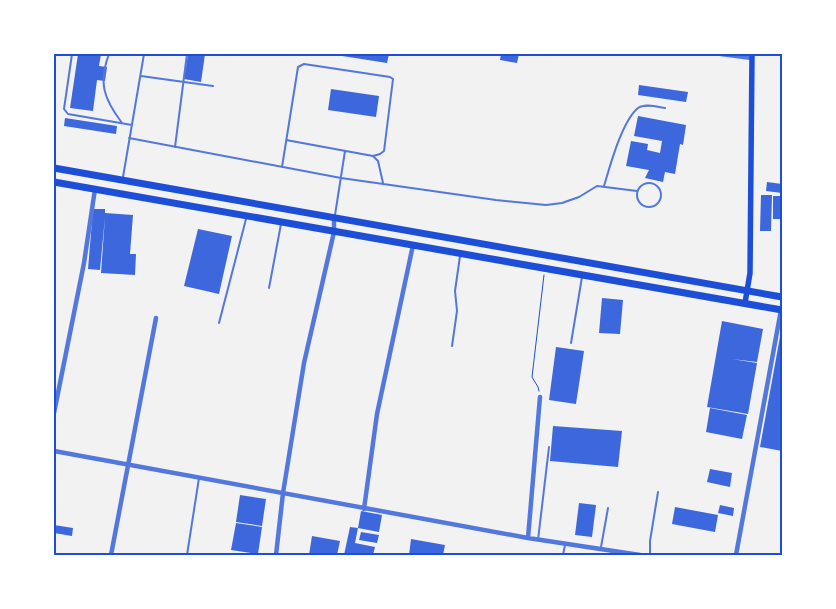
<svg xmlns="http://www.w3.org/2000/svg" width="836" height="609" font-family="Roboto,sans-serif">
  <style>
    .building { fill: #3d67dc }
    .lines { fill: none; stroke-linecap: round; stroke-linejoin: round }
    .path { stroke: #1d4ed8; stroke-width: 1 }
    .service { stroke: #5277de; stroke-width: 2 }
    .minor { stroke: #5277de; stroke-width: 4.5 }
    .secondary { stroke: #1d4ed8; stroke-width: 5.5 }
    .primary { stroke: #1d4ed8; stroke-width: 7 }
    .neatline { fill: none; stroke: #1d4ed8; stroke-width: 2 }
  </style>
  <rect width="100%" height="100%" fill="#f2f2f2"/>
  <path class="building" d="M 78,54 L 101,54 L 99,66 L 107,67 L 105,81 L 97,80 L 93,111 L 70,108 Z
    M 188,54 L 205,54 L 201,82 L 184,79 Z
    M 337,54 L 389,54 L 387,63 L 336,55 Z
    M 501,54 L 519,54 L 517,63 L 500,60 Z
    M 639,85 L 688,92 L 686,102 L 638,95 Z
    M 331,89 L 379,96 L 376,117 L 328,110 Z
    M 638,116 L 686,125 L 683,145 L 680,144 L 675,174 L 665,172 L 663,182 L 645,178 L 649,170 L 626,166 L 631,141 L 648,144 L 647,150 L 660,153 L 662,141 L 634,136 Z
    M 65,118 L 117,126 L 116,134 L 64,126 Z
    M 767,182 L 782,184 L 782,193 L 766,191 Z
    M 761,195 L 772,195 L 771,231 L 760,231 Z
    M 773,196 L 782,196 L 782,219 L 773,219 Z
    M 93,209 L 105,209 L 105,213 L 133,215 L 130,254 L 136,254 L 135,275 L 101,273 L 105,217 L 100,270 L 88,269 Z
    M 198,229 L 232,236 L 219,294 L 184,286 Z
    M 602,298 L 623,300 L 620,334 L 599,333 Z
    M 722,321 L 763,329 L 757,362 L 732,359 L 757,363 L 748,414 L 707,407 Z
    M 781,331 L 782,331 L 782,451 L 760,447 Z
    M 556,347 L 584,351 L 576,404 L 549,400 Z
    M 710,408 L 747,415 L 742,439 L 706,432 Z
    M 553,426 L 622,431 L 618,467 L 550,461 Z
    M 710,469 L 732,473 L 730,487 L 707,482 Z
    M 240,495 L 266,499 L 262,526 L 236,522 Z
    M 579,503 L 596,505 L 592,537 L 575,535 Z
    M 720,505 L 734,508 L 733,516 L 718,513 Z
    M 675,507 L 718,515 L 715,532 L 672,524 Z
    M 361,511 L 382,515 L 379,532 L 358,528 Z
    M 236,523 L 262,527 L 258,554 L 231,550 Z
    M 54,525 L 73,528 L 72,536 L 54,533 Z
    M 350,527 L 358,528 L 355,543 L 375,547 L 373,555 L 344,555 Z
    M 361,532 L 379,535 L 377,543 L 359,540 Z
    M 312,536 L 340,541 L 337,555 L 309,555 Z
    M 411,539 L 445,545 L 443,555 L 409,555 Z"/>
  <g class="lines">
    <path class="path" d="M 539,391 L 538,387 L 532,377 L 544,275"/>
    <path class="service" d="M 72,54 L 64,109 L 68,114 L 132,125
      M 109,54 C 98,83 104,99 122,123
      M 141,76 L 213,86
      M 129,138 L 341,178 L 496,200 L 546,205 L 562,203 L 579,197 L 597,186 L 637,191
      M 175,147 L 187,54
      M 373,156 L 378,161 L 383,183
      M 282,167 L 298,67 L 304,64 L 390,77 L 393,79 L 384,151 L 380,154 L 373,156 L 286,140
      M 123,177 L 144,54
      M637 195a12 12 0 1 1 24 0a12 12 0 1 1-24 0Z
      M 604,186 C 610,166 622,121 638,108 C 645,103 658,107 665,108
      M 335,215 L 345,151
      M 269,288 L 281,224
      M 219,323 L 246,219
      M 571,343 L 582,277
      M 452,346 L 457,311 L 455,291 L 460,256
      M 538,540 L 549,447
      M 601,547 L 608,508
      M 187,555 L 199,478
      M 563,555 L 565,545
      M 650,555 L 650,541 L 658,492"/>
    <path class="minor" d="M 721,54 L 752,58
      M 54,413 L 84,263 L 95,189
      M 54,451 L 528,538 L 640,555
      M 364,509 L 377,414 L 413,245
      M 528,538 L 540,397
      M 111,555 L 156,318
      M 276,555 L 283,493 L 304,363 L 334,232 L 334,218
      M 736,555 L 781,310"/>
    <path class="secondary" d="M 745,303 L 750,273 L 752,54"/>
    <path class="primary" d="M 54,168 L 782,297
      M 54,182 L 782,310"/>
  </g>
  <rect width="836" height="609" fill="none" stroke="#ffffff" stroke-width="110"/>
  <rect x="55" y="55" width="726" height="499" class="neatline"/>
</svg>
